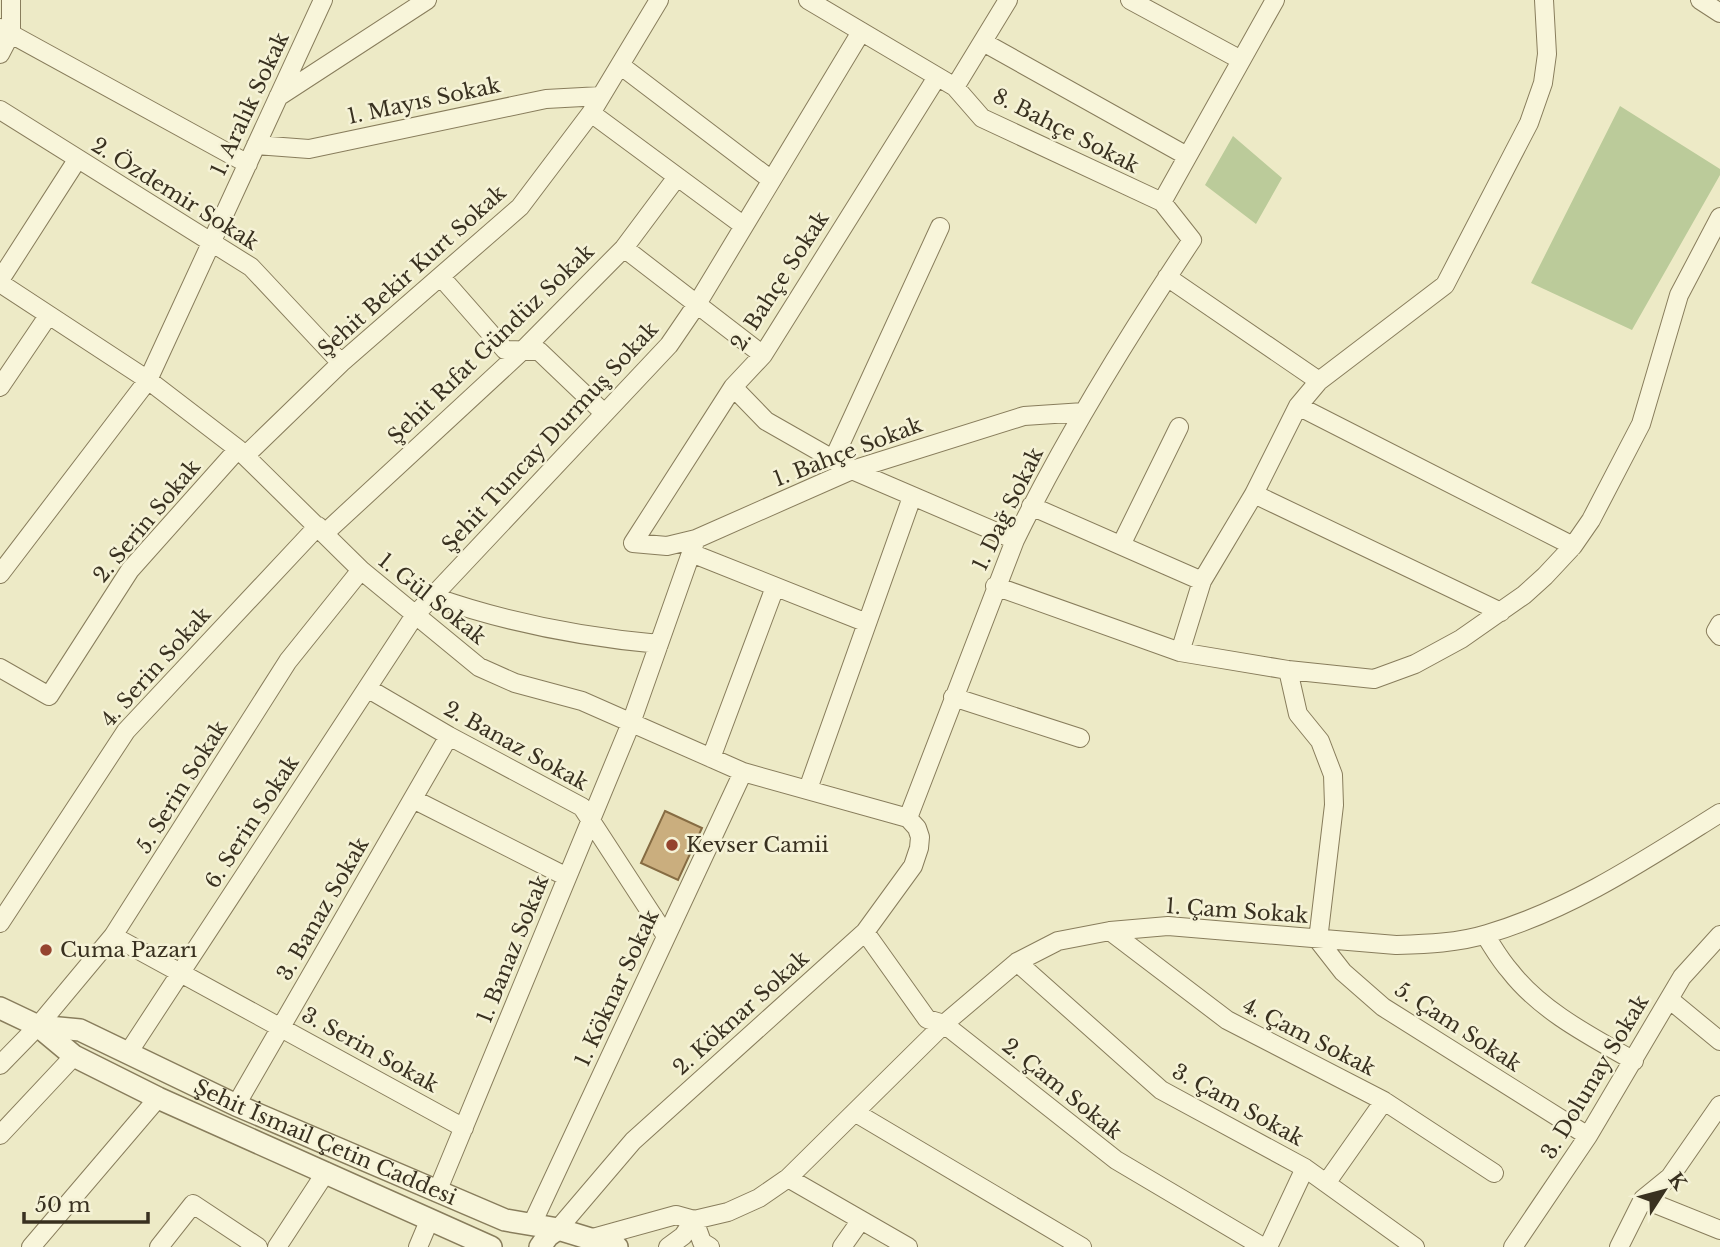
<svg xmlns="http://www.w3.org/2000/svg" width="1720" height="1247" font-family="'Libre Baskerville',serif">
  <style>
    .green { fill: #bbcb9a }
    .building { fill: #caae7e; stroke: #866c43; stroke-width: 2 }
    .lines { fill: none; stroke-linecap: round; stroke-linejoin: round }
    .minor-casing { stroke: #887d5c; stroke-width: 20 }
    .tertiary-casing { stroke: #887d5c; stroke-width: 24 }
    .minor { stroke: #f8f5da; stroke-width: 18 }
    .tertiary { stroke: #f8f5da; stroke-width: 21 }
    .poi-dot { fill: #95432e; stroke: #f5f2d6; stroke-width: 2.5 }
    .labels { text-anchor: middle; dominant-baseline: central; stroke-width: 5; stroke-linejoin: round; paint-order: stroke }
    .street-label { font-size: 21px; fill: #393120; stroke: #f5f2d6 }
    .poi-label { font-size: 21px; fill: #393120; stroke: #f5f2d6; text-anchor: start }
  </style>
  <rect width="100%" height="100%" fill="#edeac6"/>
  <path class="green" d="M 1620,106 L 1720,169 L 1720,175 L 1632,330 L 1531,283 Z
    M 1233,136 L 1282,178 L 1256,224 L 1205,185 Z"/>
  <path class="building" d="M 665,811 L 702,828 L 678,880 L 641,863 Z"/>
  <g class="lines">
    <defs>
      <path id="minor" d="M 808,0 L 955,87 L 982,118 L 1162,202 L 1192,240 C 1127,337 1066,436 1015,540 L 908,818
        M 1130,0 L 1241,60
        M 1700,0 L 1720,13
        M 0,28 L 248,164
        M 983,42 L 1187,156
        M 0,54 L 11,33 L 11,0
        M 620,65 L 770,179
        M 937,77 L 763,355 L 733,387 L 633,543 L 667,546 L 696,539 L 852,470 L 1024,416 L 1084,412
        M 955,87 L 1008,0
        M 278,97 L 427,0
        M 0,110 L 251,267 L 341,363
        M 591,113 L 744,226
        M 256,145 L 309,149 L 546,99 L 601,96
        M 1162,202 L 1275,0
        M 624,248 L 763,355
        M 441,277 L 505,350 L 539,351 L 604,413
        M 1167,277 L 1319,381
        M 0,280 L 77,160
        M 0,283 L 148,380 L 238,449 L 361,570 L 479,667 L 515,683 L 582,701 L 743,772 L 908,818
        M 0,387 L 48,316
        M 733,387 L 766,421 L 852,470 L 1015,540
        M 1298,406 L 1573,546
        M 245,456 L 341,363 L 520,207 L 591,113 L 659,0
        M 833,460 L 940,227
        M 1254,494 L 1501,612
        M 1031,506 L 1202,581
        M 325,533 L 522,351 L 624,248 L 677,177
        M 1121,545 L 1179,427
        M 691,553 L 867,623
        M 0,574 L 148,380 L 323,0
        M 995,586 L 1180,652 L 1288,670 L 1374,679 L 1415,664 L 1461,639 L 1524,595 L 1545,576 L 1573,546 L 1591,520 L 1641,424 L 1679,295 L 1720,217
        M 434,597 C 508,623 581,637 659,644
        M 1720,624 L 1716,631 L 1720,636
        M 1180,652 L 1202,581 L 1254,494 L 1298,406 L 1319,381 L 1445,285 L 1529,123 L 1543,83 L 1547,54 L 1544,0
        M 0,668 L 49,696 L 130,570 L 238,449
        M 1288,670 L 1298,714 L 1320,741 L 1333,775 L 1334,805 L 1318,940 L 1343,972 L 1383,1007 L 1588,1136
        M 367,688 L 449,736 L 582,807 L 666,936
        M 953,697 L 1080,738
        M 711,758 L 775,587
        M 808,789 L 912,497
        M 413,799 L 567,877
        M 0,923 L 126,731 L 318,526
        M 1110,931 L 1227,1020 L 1384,1101 L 1494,1173
        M 865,932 L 927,1019 L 944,1024 L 1116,1160 L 1263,1247
        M 1485,935 C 1493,947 1500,960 1510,971 C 1541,1011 1590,1036 1634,1061
        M 113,936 L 464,1128
        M 1017,962 L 1161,1090 L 1305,1168 L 1415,1247
        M 1669,999 L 1720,1041
        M 128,1053 L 415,615 L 669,345 L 697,304 L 861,32
        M 0,1065 L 38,1026 L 113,936 L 288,661 L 361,570
        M 236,1105 L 449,736
        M 856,1113 L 1082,1247
        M 0,1135 L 74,1056
        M 788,1178 L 908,1247
        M 1327,1182 L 1384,1101
        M 437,1192 L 631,723 L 696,539
        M 1643,1199 L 1720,1230
        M 694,1220 L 702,1242 L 710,1247
        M 532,1224 L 743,772
        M 558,1229 L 633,1141 L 865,932 L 913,866 L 919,848 L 920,837 L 917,828 L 908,818
        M 593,1238 L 676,1215 L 694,1220 L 728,1212 L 759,1198 L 788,1178 L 944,1024 L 1017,962 L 1058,941 L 1110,931 L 1168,926 L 1396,945 C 1426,944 1458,943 1487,934 C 1572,909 1645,860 1720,813
        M 31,1247 L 158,1098
        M 159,1247 L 193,1204 L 258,1247
        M 277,1247 L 326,1172
        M 418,1247 L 429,1221
        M 668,1247 L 683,1236 L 694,1220
        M 842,1247 L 861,1220
        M 1268,1247 L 1305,1168
        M 1513,1247 L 1588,1136 L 1682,977 L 1720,935
        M 1619,1247 L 1643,1199 L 1670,1177 L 1720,1105"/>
      <g id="tertiary">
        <path d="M 0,1008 L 38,1026 L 74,1056 L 158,1098 L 491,1247"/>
        <path id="s1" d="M 38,1026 L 80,1030 L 236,1105 L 505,1220 L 558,1229 L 617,1247"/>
        <path d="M 540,1247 L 548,1236 L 558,1229"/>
      </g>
    </defs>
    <use href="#minor" class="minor-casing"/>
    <use href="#tertiary" class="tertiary-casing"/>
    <use href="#minor" class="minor"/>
    <use href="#tertiary" class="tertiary"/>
  </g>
  <g class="poi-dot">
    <circle cx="672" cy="845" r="7"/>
    <circle cx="46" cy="950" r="7"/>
  </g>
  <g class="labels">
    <g class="street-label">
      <text transform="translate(424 101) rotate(-12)">1. Mayıs Sokak</text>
      <text transform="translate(250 104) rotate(-65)">1. Aralık Sokak</text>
      <text transform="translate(1066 131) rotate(27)">8. Bahçe Sokak</text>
      <text transform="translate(175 194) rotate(32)">2. Özdemir Sokak</text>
      <text transform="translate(412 271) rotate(-42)">Şehit Bekir Kurt Sokak</text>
      <text transform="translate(780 281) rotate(-57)">2. Bahçe Sokak</text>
      <text transform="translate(491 344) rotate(-44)">Şehit Rıfat Gündüz Sokak</text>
      <text transform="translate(550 437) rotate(-47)">Şehit Tuncay Durmuş Sokak</text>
      <text transform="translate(848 452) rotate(-21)">1. Bahçe Sokak</text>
      <text transform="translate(1008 509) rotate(-64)">1. Dağ Sokak</text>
      <text transform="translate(147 521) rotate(-50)">2. Serin Sokak</text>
      <text transform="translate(432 599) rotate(39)">1. Gül Sokak</text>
      <text transform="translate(156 667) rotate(-48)">4. Serin Sokak</text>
      <text transform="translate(516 746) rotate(29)">2. Banaz Sokak</text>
      <text transform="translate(182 787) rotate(-58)">5. Serin Sokak</text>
      <text transform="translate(252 822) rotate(-57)">6. Serin Sokak</text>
      <text transform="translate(323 909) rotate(-60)">3. Banaz Sokak</text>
      <text transform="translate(1237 911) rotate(4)">1. Çam Sokak</text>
      <text transform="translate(513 949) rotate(-68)">1. Banaz Sokak</text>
      <text transform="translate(617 988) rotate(-65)">1. Köknar Sokak</text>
      <text transform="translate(741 1013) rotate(-42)">2. Köknar Sokak</text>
      <text transform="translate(1458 1027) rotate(33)">5. Çam Sokak</text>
      <text transform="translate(1309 1037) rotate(27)">4. Çam Sokak</text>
      <text transform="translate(370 1050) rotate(29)">3. Serin Sokak</text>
      <text transform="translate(1595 1077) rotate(-59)">3. Dolunay Sokak</text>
      <text transform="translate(1062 1089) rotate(39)">2. Çam Sokak</text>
      <text transform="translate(1238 1105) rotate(29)">3. Çam Sokak</text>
      <text stroke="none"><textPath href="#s1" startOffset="312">Şehit İsmail Çetin Caddesi</textPath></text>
    </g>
    <g class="poi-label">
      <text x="686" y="845">Kevser Camii</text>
      <text x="60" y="950">Cuma Pazarı</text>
    </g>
  </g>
  <g transform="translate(1664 1191) rotate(54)" stroke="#f5f2d6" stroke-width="5" paint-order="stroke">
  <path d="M0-5L12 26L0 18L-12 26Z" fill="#393120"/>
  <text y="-10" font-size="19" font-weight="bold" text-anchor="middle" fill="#393120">K</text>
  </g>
  <path d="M24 1212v10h124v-10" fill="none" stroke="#393120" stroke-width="3.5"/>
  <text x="35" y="1212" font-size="21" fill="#393120" stroke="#f5f2d6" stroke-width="5" paint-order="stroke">50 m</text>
</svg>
